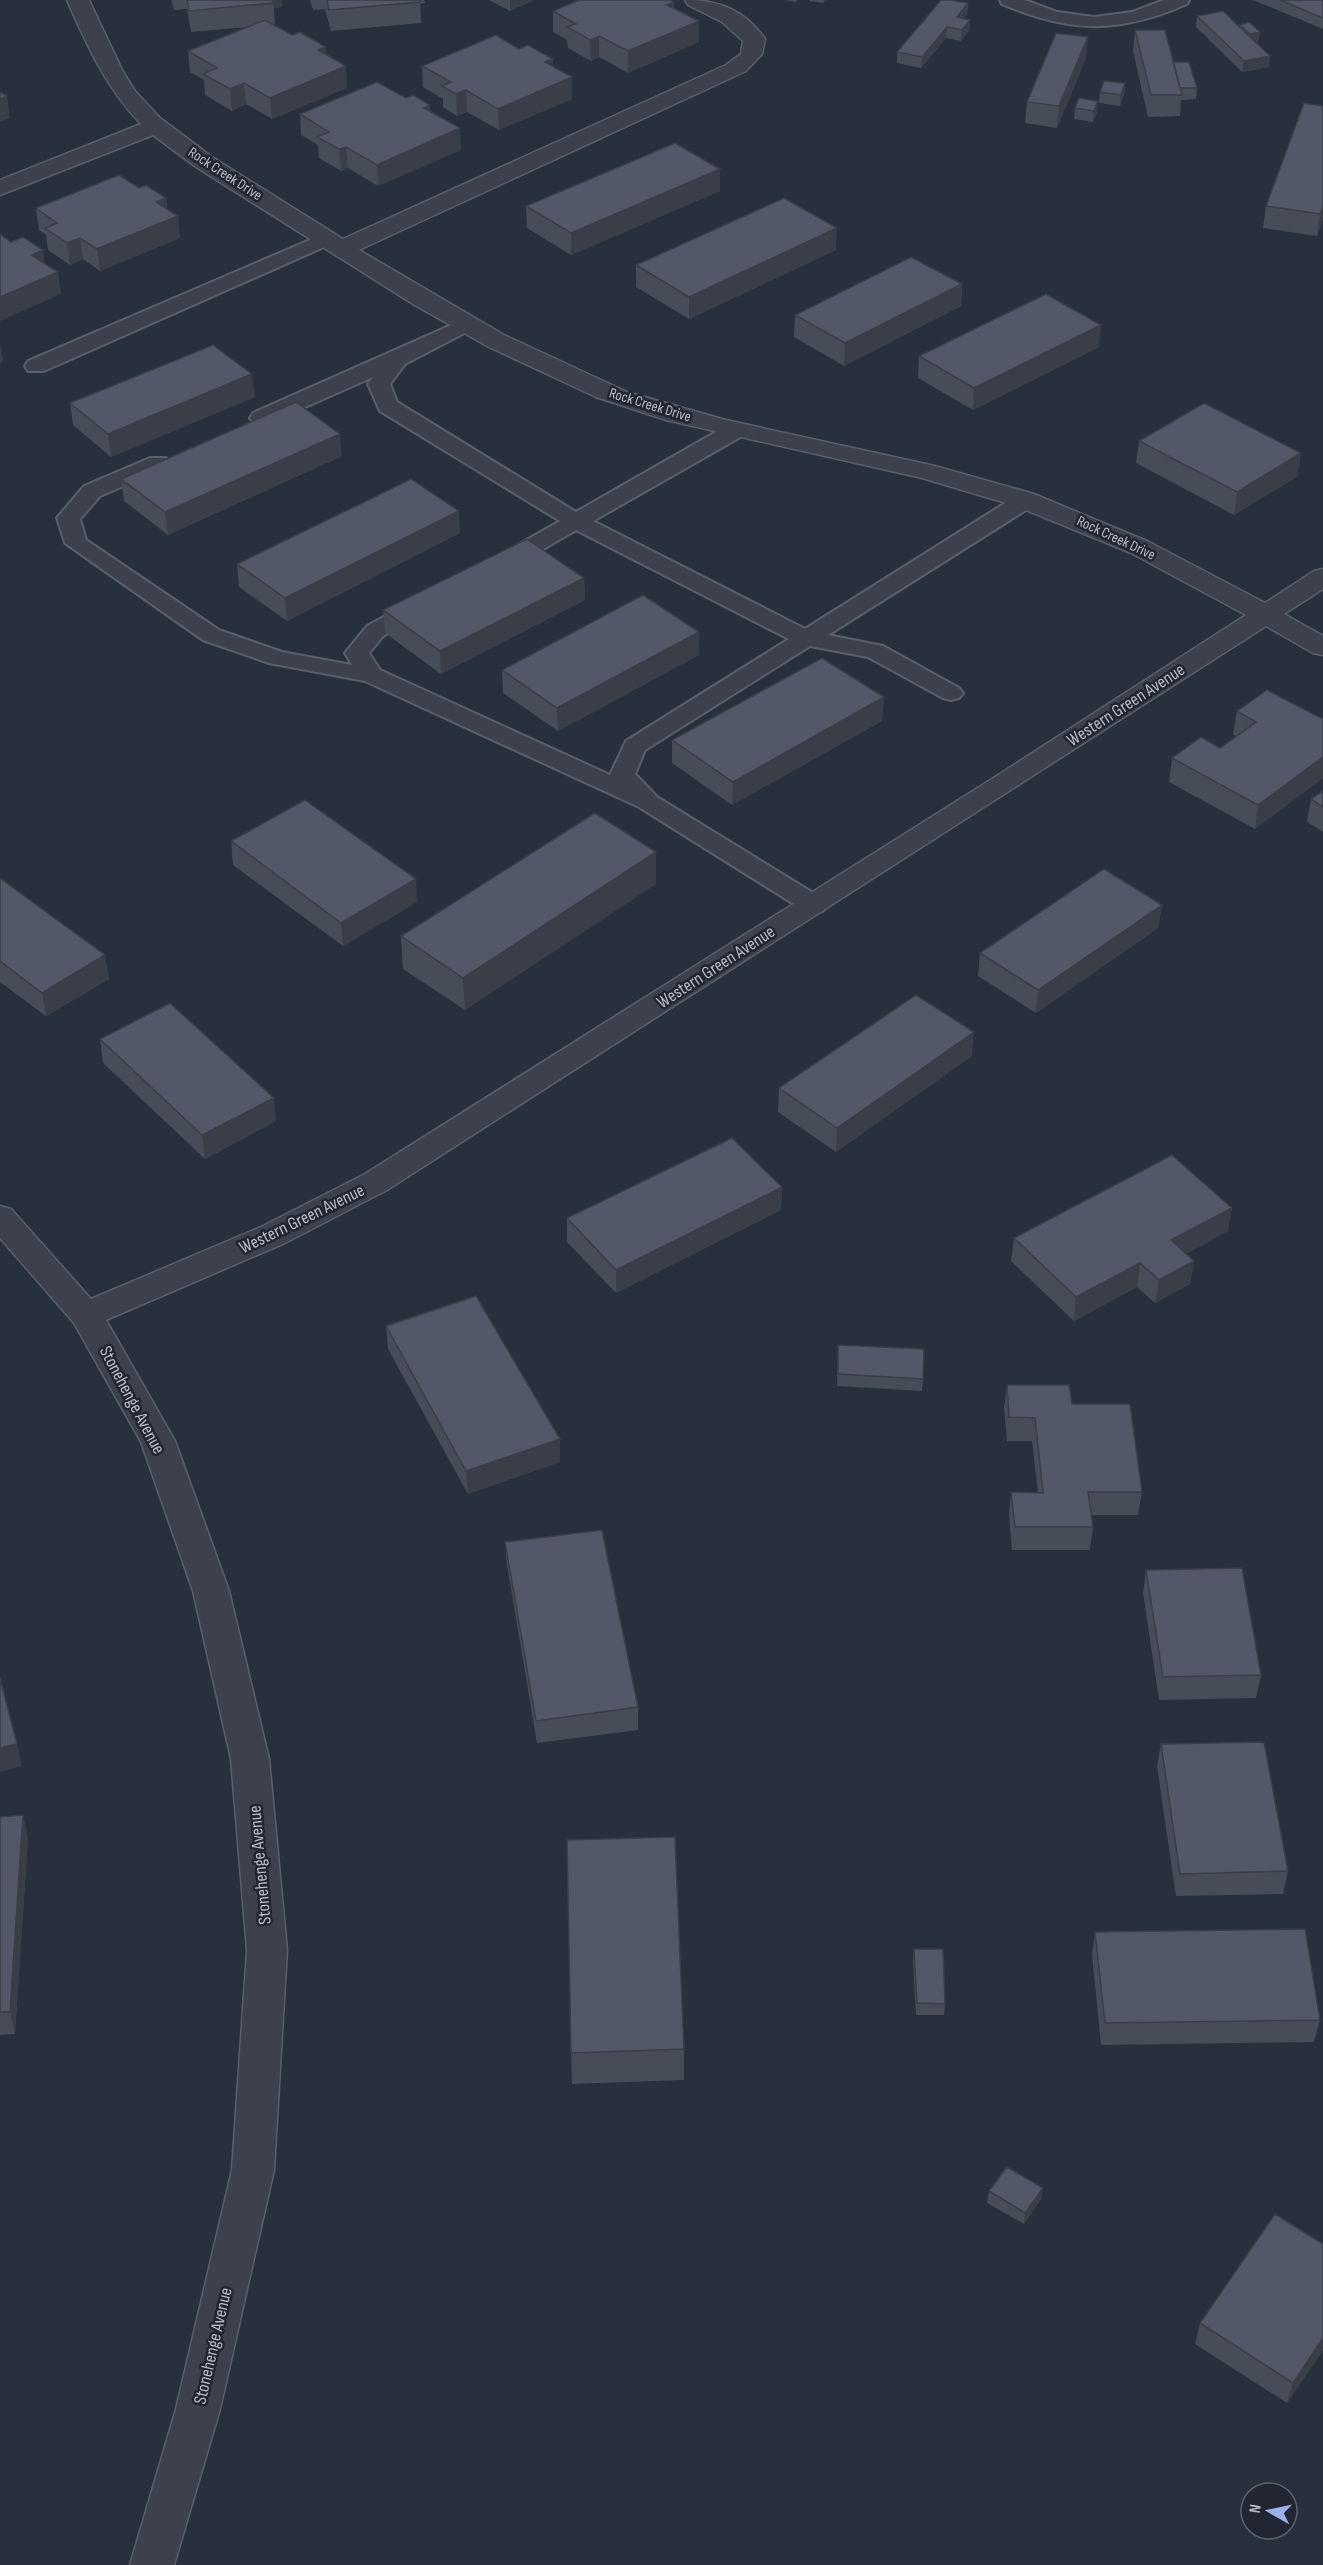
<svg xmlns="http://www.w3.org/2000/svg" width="1323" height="2565" font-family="'Sofia Sans Condensed',sans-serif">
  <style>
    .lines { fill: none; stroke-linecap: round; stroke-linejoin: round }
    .service-casing { stroke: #5a5f6b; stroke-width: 4 }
    .minor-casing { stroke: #5a5f6b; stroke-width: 3 }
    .service { fill: #3c414d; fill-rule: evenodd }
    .minor { fill: #3c414d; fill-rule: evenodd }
    .wall { fill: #474c59 }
    .shaded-wall { fill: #393e48 }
    .building { fill: #525867; stroke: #393e48; stroke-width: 1.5 }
    .labels { text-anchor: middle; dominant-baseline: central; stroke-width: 5; stroke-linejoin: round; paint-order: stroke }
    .far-street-label { font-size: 15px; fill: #b8bdc8; stroke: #212632 }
    .street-label { font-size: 18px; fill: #b8bdc8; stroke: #212632 }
  </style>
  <rect width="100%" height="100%" fill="#282f3d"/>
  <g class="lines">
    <defs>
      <path id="service" d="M 1000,0 L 1025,0 L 1057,12 L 1094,17 L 1132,12 L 1164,0 L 1189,0 L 1187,4 C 1119,34 1070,33 1002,4 Z
        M 326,233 L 333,235 L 336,239 L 333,243 L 44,371 L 28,371 L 25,366 L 28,361 Z
        M 467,318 L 474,320 L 478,324 L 474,328 L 405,364 L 390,384 L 397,402 L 576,512 L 728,425 L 744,425 L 747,430 L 744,435 L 593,521 L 805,629 L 1018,495 L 1034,495 L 1037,500 L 1034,505 L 828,635 L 883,646 L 959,688 L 963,693 L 959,698 L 951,700 L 943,698 L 868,657 L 810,646 L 645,750 L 635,774 L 657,797 L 823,899 L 827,905 L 823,911 L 814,913 L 805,911 L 639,807 L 365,681 L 269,663 L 203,640 L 65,543 L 57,518 L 84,486 L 150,458 L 166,458 L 169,463 L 166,468 L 100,496 L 80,519 L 86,540 L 219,630 L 282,652 L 352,665 L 345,653 L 367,626 L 410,603 L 426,603 L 430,608 L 426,613 L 383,636 L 369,653 L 380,670 L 610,775 L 626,741 L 789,639 L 576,530 L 509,569 L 493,569 L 490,564 L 493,559 L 560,521 L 380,411 L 368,384 L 373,377 L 269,423 L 253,423 L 250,418 L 253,413 Z"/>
      <path id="minor" d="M 67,0 L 89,0 L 122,70 L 135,91 L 160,118 L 212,157 L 343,239 L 726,65 L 741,54 L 743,41 L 722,22 L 688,5 L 685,0 C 719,0 745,10 765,39 L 762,54 L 746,71 L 359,250 L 504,335 L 627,392 L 726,420 L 935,466 L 1034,494 L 1149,542 L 1265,603 L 1314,571 L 1323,569 L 1323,589 L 1284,614 L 1323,636 L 1323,655 L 1313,653 L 1266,626 L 387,1190 L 285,1243 L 106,1320 L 175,1441 L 229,1591 L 269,1759 L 287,1950 L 274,2170 L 220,2409 L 174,2565 L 130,2565 L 176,2409 L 232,2170 L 247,1950 L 231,1759 L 193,1591 L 141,1442 L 74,1323 L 0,1238 L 0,1206 L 11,1209 L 91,1299 L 261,1227 L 365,1174 L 1003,772 L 1246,615 L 1131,553 L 1016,506 L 922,478 L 666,420 L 596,397 L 487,346 L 413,304 L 196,167 L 153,135 L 0,195 L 0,180 L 141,124 C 106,88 87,45 67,0 Z"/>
    </defs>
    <use href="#service" class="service-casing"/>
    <use href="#minor" class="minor-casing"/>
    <use href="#service" class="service"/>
    <use href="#minor" class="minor"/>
  </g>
  <path class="wall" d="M 171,0 L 282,0 L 282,7 L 274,8 L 275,24 L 273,24 L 327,55 L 347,88 L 272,119 L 246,104 L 232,111 L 205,95 L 204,80 L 190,72 L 188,51 L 248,27 L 191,32 L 187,9 L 174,10 Z
    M 310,0 L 424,0 L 425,3 L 420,4 L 421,23 L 331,31 L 325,9 L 313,10 Z
    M 489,0 L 534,0 L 510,11 Z
    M 783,0 L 797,0 L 796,2 Z
    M 809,0 L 825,0 L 823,3 L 809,1 Z
    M 1253,0 L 1323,0 L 1323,29 Z
    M 674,2 L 674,8 L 699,21 L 699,42 L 628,73 L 599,57 L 591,61 L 568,48 L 567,40 L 553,32 L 553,11 Z
    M 968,3 L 967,14 L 964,18 L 970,20 L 969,31 L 961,41 L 946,38 L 921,68 L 897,63 L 897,52 Z
    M 1197,16 L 1239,27 L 1240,25 L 1260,32 L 1258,43 L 1256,43 L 1269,67 L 1242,72 L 1196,27 Z
    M 1135,30 L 1173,62 L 1197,88 L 1196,99 L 1181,100 L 1180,116 L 1148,117 L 1133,51 Z
    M 1086,58 L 1057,128 L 1025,123 L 1027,102 Z
    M 422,66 L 553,67 L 572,77 L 572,99 L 499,130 L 467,112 L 457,116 L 443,107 L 443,99 L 423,87 Z
    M 1125,83 L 1124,94 L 1120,106 L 1099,103 L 1100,92 Z
    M 406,98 L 430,105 L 430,111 L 461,150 L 378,186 L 348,168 L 341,171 L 319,158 L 318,145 L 301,135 L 300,114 Z
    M 1079,98 L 1097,112 L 1093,122 L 1074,119 L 1075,108 Z
    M 1323,106 L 1323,219 L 1317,236 L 1263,228 L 1266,206 Z
    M 720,169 L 720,191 L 571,255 L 527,228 L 526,206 Z
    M 139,188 L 166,198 L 167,209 L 180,238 L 100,271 L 83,259 L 70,265 L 48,250 L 46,235 L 39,230 L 36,208 Z
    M 836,250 L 689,319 L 636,287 L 636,265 Z
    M 962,284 L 961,306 L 844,366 L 794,337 L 795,315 Z
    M 1099,347 L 973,410 L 918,378 L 919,356 Z
    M 255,397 L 111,457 L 73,425 L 70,403 Z
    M 1139,441 L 1298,476 L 1234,515 L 1136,463 Z
    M 342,456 L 168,535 L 124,501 L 121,479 Z
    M 460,533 L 287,621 L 239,587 L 237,564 Z
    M 584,578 L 585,600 L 441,674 L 385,633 L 383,610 Z
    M 699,655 L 558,731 L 503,693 L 502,670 Z
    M 884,697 L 882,721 L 732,805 L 672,763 L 672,740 Z
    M 1237,711 L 1323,719 L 1323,778 L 1255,829 L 1169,782 L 1172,758 L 1220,748 L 1236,736 L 1233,735 Z
    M 1323,791 L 1323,832 L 1307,822 L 1311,799 Z
    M 231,841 L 417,902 L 343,946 L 233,865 Z
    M 656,852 L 656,884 L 465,1010 L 403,969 L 401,936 Z
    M 0,878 L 105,955 L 109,979 L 46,1016 L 0,982 Z
    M 1162,905 L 1158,928 L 1036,1013 L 978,976 L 980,953 Z
    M 100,1039 L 276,1121 L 205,1159 L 103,1063 Z
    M 972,1056 L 836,1152 L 778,1112 L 779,1088 Z
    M 782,1187 L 781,1210 L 616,1293 L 567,1242 L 567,1218 Z
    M 1228,1231 L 1186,1254 L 1194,1261 L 1190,1284 L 1155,1303 L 1137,1287 L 1074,1321 L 1011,1261 L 1014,1238 Z
    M 386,1326 L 560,1462 L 468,1494 L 388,1349 Z
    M 838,1345 L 923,1379 L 922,1391 L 837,1386 Z
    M 1007,1385 L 1072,1404 L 1142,1492 L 1138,1515 L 1091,1515 L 1093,1527 L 1090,1550 L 1012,1550 L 1009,1515 L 1011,1492 L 1038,1493 L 1032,1441 L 1007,1441 L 1004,1408 Z
    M 505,1542 L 638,1707 L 638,1730 L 537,1743 L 507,1565 Z
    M 1146,1570 L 1261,1675 L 1256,1698 L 1159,1700 L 1143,1593 Z
    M 1161,1744 L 1288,1871 L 1283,1894 L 1176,1896 L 1157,1766 Z
    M 0,1817 L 28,1838 L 15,2034 L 0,2035 Z
    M 1095,1932 L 1320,2020 L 1314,2042 L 1101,2045 L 1092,1954 Z
    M 914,1949 L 945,2004 L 944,2015 L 916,2015 L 913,1961 Z
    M 684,2049 L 684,2080 L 572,2084 L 571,2053 Z
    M 989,2191 L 1041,2199 L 1024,2224 L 987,2203 Z
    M 1323,2244 L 1323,2350 L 1287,2403 L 1195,2344 L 1200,2323 Z"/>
  <path class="shaded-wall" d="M 270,0 L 282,0 L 282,7 L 274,8 L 273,3 Z
    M 510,0 L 534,0 L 510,11 Z
    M 674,2 L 673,23 L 667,5 Z
    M 968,3 L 967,14 L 956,28 L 957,17 Z
    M 970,20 L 969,31 L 961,41 L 962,30 Z
    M 699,21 L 699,42 L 628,73 L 628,51 Z
    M 947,27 L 946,38 L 921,68 L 922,57 Z
    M 1260,32 L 1258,43 L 1248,45 L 1250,34 Z
    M 599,36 L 599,57 L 591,61 L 590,40 Z
    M 1088,37 L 1086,58 L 1057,128 L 1059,106 Z
    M 326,47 L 328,68 L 318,50 Z
    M 1270,56 L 1269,67 L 1242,72 L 1244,61 Z
    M 553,59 L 553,80 L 545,62 Z
    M 346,66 L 347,88 L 272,119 L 270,98 Z
    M 572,77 L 572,99 L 499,130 L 498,109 Z
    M 244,83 L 246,104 L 232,111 L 230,89 Z
    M 1125,83 L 1124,94 L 1120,106 L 1121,95 Z
    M 466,90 L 467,112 L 457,116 L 456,94 Z
    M 7,96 L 10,118 L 0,122 L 0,99 Z
    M 1098,101 L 1097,112 L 1093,122 L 1094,111 Z
    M 430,105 L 431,127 L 424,108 Z
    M 460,128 L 461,150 L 378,186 L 377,165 Z
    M 346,147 L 348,168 L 341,171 L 339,149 Z
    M 720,169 L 720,191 L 571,255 L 571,233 Z
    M 166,198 L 168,220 L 156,202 Z
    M 1323,206 L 1323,219 L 1317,236 L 1320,214 Z
    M 178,216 L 180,238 L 100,271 L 97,249 Z
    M 837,228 L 836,250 L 689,319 L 689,297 Z
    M 80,238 L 83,259 L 70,265 L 67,243 Z
    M 43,250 L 46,272 L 32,255 Z
    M 58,272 L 61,294 L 0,321 L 0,297 Z
    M 962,284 L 961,306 L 844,366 L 845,343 Z
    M 1101,325 L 1099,347 L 973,410 L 974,388 Z
    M 0,341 L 3,361 L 0,365 Z
    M 252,374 L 255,397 L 111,457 L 108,434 Z
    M 340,434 L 342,456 L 168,535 L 165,512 Z
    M 1301,453 L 1298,476 L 1234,515 L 1237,492 Z
    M 459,511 L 460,533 L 287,621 L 285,598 Z
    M 584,578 L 585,600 L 441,674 L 440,651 Z
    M 699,632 L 699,655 L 558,731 L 557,708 Z
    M 884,697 L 882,721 L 732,805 L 733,782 Z
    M 1323,757 L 1323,778 L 1255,829 L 1258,805 Z
    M 656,852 L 656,884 L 465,1010 L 463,978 Z
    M 416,879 L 417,902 L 343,946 L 341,923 Z
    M 1162,905 L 1158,928 L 1036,1013 L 1038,990 Z
    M 105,955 L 109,979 L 46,1016 L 42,993 Z
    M 974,1032 L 972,1056 L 836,1152 L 837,1128 Z
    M 274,1098 L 276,1121 L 205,1159 L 202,1135 Z
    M 782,1187 L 781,1210 L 616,1293 L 616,1270 Z
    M 1232,1208 L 1228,1231 L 1168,1263 L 1171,1240 Z
    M 1194,1261 L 1190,1284 L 1155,1303 L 1159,1280 Z
    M 1140,1263 L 1137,1287 L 1074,1321 L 1076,1297 Z
    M 560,1439 L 560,1462 L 468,1494 L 466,1471 Z
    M 17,1744 L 22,1766 L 0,1772 L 0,1748 Z
    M 23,1815 L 28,1838 L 15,2034 L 10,2012 Z
    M 1043,2188 L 1041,2199 L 1024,2224 L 1025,2213 Z
    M 1323,2338 L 1323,2350 L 1287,2403 L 1293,2383 Z"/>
  <path class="building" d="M 187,0 L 272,0 L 273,3 L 189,11 Z
    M 327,0 L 420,0 L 420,2 L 329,10 Z
    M 579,0 L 670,0 L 674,2 L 667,5 L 699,21 L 628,51 L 599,36 L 590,40 L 567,27 L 576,24 L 553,11 Z
    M 941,0 L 950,0 L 968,3 L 957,17 L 970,20 L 962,30 L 947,27 L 922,57 L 897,52 Z
    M 1280,0 L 1323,0 L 1323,18 Z
    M 1223,11 L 1270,56 L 1244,61 L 1197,16 Z
    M 265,20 L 292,35 L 300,32 L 326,47 L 318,50 L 346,66 L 270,98 L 244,83 L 230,89 L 203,74 L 217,68 L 188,51 Z
    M 1249,22 L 1260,32 L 1250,34 L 1240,25 Z
    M 1135,30 L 1165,30 L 1182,95 L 1151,95 Z
    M 1056,33 L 1088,37 L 1059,106 L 1027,102 Z
    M 496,35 L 519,49 L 528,45 L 553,59 L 545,62 L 572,77 L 498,109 L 466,90 L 456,94 L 442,86 L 451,82 L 422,66 Z
    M 1173,62 L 1189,62 L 1197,88 L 1180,88 Z
    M 1104,81 L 1125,83 L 1121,95 L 1100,92 Z
    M 377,82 L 406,98 L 413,95 L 430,105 L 424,108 L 460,128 L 377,165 L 346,147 L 339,149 L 317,137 L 329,132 L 300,114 Z
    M 0,92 L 7,96 L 0,99 Z
    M 1079,98 L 1098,101 L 1094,111 L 1075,108 Z
    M 1304,103 L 1323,106 L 1323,206 L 1320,214 L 1266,206 Z
    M 675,143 L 720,169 L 571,233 L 526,206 Z
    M 119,175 L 139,188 L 146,185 L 166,198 L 156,202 L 178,216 L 97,249 L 80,238 L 67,243 L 45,228 L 57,223 L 36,208 Z
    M 784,198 L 837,228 L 689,297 L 636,265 Z
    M 0,234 L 11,242 L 23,237 L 43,250 L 32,255 L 58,272 L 0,297 Z
    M 911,257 L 962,284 L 845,343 L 795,315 Z
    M 1046,294 L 1101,325 L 974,388 L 919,356 Z
    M 213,345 L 252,374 L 108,434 L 70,403 Z
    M 296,402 L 340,434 L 165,512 L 121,479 Z
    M 1204,403 L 1301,453 L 1237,492 L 1139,441 Z
    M 411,479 L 459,511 L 285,598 L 237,564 Z
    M 527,539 L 584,578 L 440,651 L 383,610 Z
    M 643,595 L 699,632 L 557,708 L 502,670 Z
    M 822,658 L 884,697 L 733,782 L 672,740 Z
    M 1267,690 L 1323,719 L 1323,757 L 1258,805 L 1172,758 L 1201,737 L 1220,748 L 1256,722 L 1237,711 Z
    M 1323,791 L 1323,807 L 1311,799 Z
    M 305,800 L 416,879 L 341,923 L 231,841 Z
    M 595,813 L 656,852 L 463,978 L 401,936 Z
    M 1104,869 L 1162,905 L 1038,990 L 980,953 Z
    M 0,878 L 105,955 L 42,993 L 0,961 Z
    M 916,995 L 974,1032 L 837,1128 L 779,1088 Z
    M 170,1003 L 274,1098 L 202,1135 L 100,1039 Z
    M 732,1138 L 782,1187 L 616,1270 L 567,1218 Z
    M 1172,1155 L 1232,1208 L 1171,1240 L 1194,1261 L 1159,1280 L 1140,1263 L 1076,1297 L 1014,1238 Z
    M 476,1296 L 560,1439 L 466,1471 L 386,1326 Z
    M 838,1345 L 924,1349 L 923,1379 L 838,1374 Z
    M 1007,1385 L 1069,1385 L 1072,1404 L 1130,1404 L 1142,1492 L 1088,1492 L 1093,1527 L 1015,1527 L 1011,1492 L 1043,1493 L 1035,1418 L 1009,1417 Z
    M 602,1530 L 638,1707 L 536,1721 L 505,1542 Z
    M 1242,1568 L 1261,1675 L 1163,1677 L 1146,1570 Z
    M 0,1678 L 17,1744 L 0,1748 Z
    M 1264,1742 L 1288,1871 L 1180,1874 L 1161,1744 Z
    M 23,1815 L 10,2012 L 0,2012 L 0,1817 Z
    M 675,1837 L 684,2049 L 571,2053 L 567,1840 Z
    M 1305,1929 L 1320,2020 L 1105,2023 L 1095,1932 Z
    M 914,1949 L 943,1949 L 945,2004 L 917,2003 Z
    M 1007,2167 L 1043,2188 L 1025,2213 L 989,2191 Z
    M 1275,2214 L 1323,2244 L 1323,2338 L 1293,2383 L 1200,2323 Z"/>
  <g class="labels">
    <g class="far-street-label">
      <text transform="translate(225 174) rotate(33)">Rock Creek Drive</text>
      <text transform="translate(650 405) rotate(17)">Rock Creek Drive</text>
      <text transform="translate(1116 538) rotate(25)">Rock Creek Drive</text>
    </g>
    <g class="street-label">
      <text transform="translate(1126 705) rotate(-33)">Western Green Avenue</text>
      <text transform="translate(716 967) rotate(-33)">Western Green Avenue</text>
      <text transform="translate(302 1219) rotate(-26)">Western Green Avenue</text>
      <text transform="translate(132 1400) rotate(62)">Stonehenge Avenue</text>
      <text transform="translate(260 1865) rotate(-95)">Stonehenge Avenue</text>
      <text transform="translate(213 2346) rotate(-77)">Stonehenge Avenue</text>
    </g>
  </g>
  <g transform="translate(1269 2511) rotate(279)"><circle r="28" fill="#212632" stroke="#5d626e" stroke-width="1.5"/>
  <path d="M0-4.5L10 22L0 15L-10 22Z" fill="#9ab1eb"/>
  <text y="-9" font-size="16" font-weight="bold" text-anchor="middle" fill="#b8bdc8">N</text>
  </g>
</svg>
